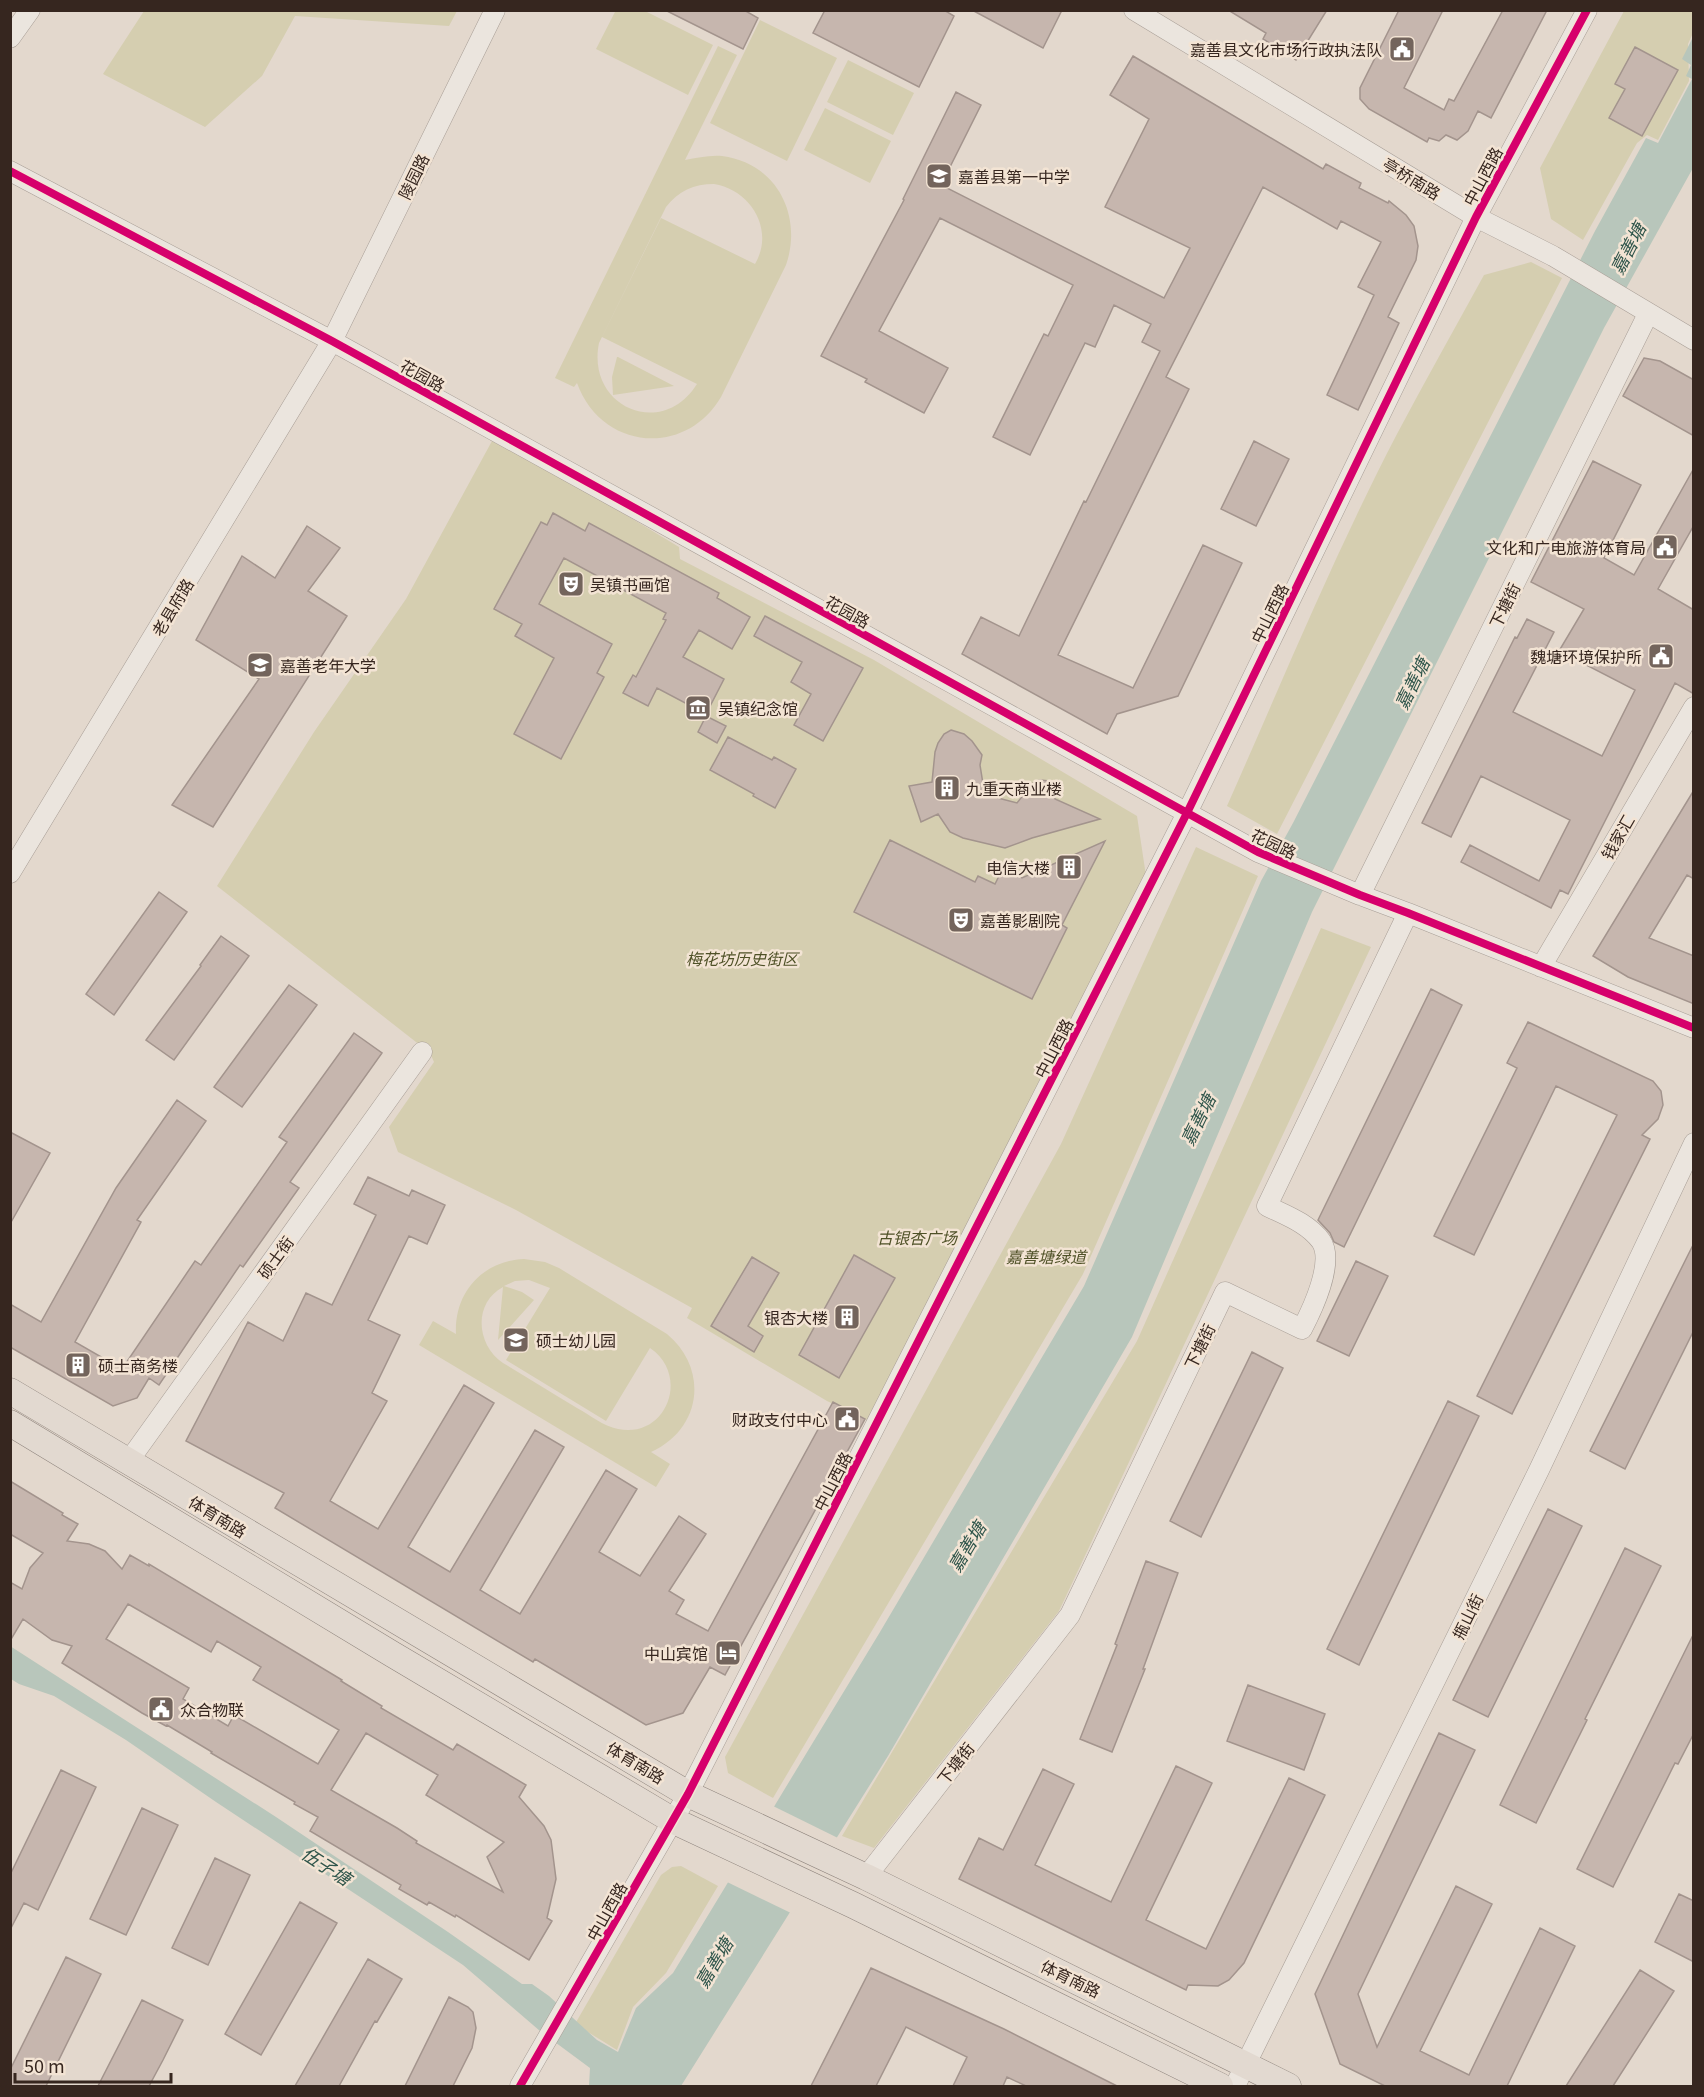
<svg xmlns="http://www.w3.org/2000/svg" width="1704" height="2097" font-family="Georgia,'Noto Sans SC',serif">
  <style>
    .green { fill: #d5ceb0; fill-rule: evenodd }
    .water { fill: #b8c6bb }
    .pier { fill: #e3d8cd }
    .building { fill: #c6b6ae; stroke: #a3948d; stroke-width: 1.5; fill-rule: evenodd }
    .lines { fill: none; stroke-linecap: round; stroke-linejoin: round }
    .minor-casing { stroke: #a89e96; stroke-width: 21 }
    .major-casing { stroke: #8e847d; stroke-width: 27 }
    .minor { stroke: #ebe5de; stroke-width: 20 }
    .major { stroke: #e2d9d0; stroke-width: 26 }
    .cycleway-casing { stroke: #f3e4d4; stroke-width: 11 }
    .cycleway { stroke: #d6006c; stroke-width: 8 }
    .labels { text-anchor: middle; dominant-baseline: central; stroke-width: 5; stroke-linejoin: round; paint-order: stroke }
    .poi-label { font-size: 16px; fill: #36261f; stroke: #f3e4d4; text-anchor: start }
    .street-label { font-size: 16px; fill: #36261f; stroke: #f3e4d4 }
    .park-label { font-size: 16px; font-style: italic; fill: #4f5127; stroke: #f3e4d4 }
    .water-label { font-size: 18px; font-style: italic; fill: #2f554b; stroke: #f3e4d4 }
  </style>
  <rect width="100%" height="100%" fill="#e3d8cd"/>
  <path class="green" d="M 616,10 L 645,11 L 713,45 L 688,95 L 596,49 Z
    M 144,11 L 144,10 L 457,11 L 449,26 L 295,16 L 262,76 L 205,127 L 103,74 Z
    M 1624,11 L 1693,11 L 1693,33 L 1688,44 L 1689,81 L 1658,140 L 1647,135 L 1637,143 L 1583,240 L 1551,219 L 1540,168 Z
    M 760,20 L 837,58 L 787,161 L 710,123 Z
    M 718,46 L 737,55 L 685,160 C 697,158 709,155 722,156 C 777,163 803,216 786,265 L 721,397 C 685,458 601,450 577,383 L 574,387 L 555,378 ZM 714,184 C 751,190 775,230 755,264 L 661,218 L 602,337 L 697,384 C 662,440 586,407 599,343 L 666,207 C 678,191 694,184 714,184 Z
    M 848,60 L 914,93 L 893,135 L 827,102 Z
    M 825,108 L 891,141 L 870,183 L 804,150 Z
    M 1531,262 L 1562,278 L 1277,834 L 1227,806 C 1282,682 1334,555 1397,434 C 1425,381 1455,328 1484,275 Z
    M 617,357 L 618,357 L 674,386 L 613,395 L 612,377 Z
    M 492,441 L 563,477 L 679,547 L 680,559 L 874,660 L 1137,816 L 1146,876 L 871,1422 L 827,1401 L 687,1318 L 692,1308 L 516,1210 L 398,1152 L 389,1127 L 434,1062 L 430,1053 L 217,886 L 314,732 L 406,599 Z
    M 1196,847 L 1258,876 L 1083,1274 L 773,1798 L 728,1773 L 725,1757 L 1061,1144 Z
    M 1321,928 L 1371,947 L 1059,1611 L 874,1848 L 842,1836 L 1137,1341 Z
    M 524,1259 L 545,1262 L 559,1268 L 667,1334 C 709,1369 702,1429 651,1452 L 670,1464 L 656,1487 L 419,1345 L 433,1321 L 456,1334 C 454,1293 482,1261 524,1259 ZM 529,1280 L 550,1288 L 506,1360 L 606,1421 L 650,1348 C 691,1376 666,1439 618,1429 C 603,1426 590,1415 577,1408 C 552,1393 528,1378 503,1363 C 476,1345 473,1303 503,1287 L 498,1340 L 534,1300 L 522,1292 L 504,1286 L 515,1281 Z
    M 681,1866 L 718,1886 L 666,1973 L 633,2007 L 617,2050 L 575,2024 L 661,1875 L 672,1867 Z"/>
  <path class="water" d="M 1693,37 L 1693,168 L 1604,328 L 1312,912 L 1132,1337 L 888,1756 L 681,2086 L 589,2086 L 590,2068 L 540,2031 L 463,1965 L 216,1802 L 126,1740 L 54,1696 L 19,1684 L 11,1679 L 10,1646 L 276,1817 L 448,1932 L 522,1984 L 532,1984 L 549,1996 L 597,2040 L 618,2052 L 636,2008 L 673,1973 L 880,1632 L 1084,1286 L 1261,881 L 1293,823 L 1595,231 L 1646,138 L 1658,143 L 1692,79 L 1686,76 L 1691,65 L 1682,59 Z"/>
  <path class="pier" d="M 771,1805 L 840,1839 L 793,1914 L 725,1881 Z"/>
  <path class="building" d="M 665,10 L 744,10 L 758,18 L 743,49 Z
    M 825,10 L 944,10 L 954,16 L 919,87 L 813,33 Z
    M 972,10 L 1062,10 L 1043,48 Z
    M 1228,10 L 1327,10 L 1296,60 L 1263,39 L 1266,33 Z
    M 1399,10 L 1443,10 L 1404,88 L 1444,110 L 1449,99 L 1454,101 L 1503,10 L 1547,10 L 1491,118 L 1478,111 L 1468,131 L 1457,140 L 1446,135 L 1439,141 L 1429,138 L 1427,142 L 1369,109 L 1360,99 L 1360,88 Z
    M 1635,47 L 1678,70 L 1642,136 L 1609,118 L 1625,89 L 1615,84 Z
    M 1133,56 L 1323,169 L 1326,164 L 1361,183 L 1359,188 L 1388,203 L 1389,201 L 1406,215 L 1414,226 L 1418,246 L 1416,260 L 1388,317 L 1399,323 L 1358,410 L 1327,395 L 1374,295 L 1358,287 L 1381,242 L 1341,221 L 1337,229 L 1263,187 L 1166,377 L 1189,389 L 1058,655 L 1133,688 L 1203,545 L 1242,563 L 1178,696 L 1117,714 L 1107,734 L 962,654 L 981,617 L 1019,636 L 1084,501 L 1086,502 L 1160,351 L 1142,342 L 1151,324 L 1114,305 L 1095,347 L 1085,343 L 1030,455 L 993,437 L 1044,334 L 1048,336 L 1073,285 L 940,218 L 879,331 L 948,368 L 924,413 L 865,382 L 867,379 L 821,356 L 904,200 L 903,199 L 956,92 L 981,105 L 941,185 L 1164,298 L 1190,248 L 1105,207 L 1149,119 L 1110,95 Z
    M 1644,358 L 1660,361 L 1694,380 L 1694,436 L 1623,396 Z
    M 1254,441 L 1289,459 L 1256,526 L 1221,509 Z
    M 1593,461 L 1641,485 L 1604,558 L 1634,575 L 1694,468 L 1694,525 L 1658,589 L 1694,610 L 1694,694 L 1675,683 L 1568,894 L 1560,890 L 1551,908 L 1461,862 L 1470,845 L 1539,881 L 1570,820 L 1481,776 L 1451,837 L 1422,823 L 1515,637 L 1517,638 L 1527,619 L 1554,632 L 1513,712 L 1602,756 L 1635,690 L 1559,651 L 1584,609 L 1531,582 Z
    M 553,513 L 585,531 L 589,523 L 719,593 L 717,598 L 750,617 L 732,649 L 699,630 L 683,657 L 724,679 L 706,714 L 657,688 L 648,706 L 623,693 L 633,675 L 636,677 L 666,620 L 663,619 L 666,613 L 564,558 L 539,604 L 612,644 L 597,673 L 604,677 L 561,759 L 514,734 L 554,658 L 515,636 L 522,624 L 494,609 L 541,522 L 547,525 Z
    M 307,526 L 340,548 L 308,591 L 347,616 L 213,827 L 172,805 L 259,679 L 196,640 L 242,556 L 275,578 Z
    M 765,616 L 863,668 L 823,741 L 794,725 L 811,694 L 791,682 L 802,662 L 754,636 Z
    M 706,716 L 726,726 L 717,743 L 698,732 Z
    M 951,730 L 964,734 L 972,741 L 982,755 L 980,765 L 984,790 L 998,798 L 1017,803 L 1033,783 L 1040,780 L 1049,781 L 1055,799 L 1100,819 L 1032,838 L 1005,848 L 963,838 L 950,832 L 938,814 L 921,822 L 909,786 L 932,782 L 935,752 L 938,743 L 944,734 Z
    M 728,737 L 772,760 L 774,757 L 796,769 L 775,808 L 753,796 L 754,794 L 710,770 Z
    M 1694,790 L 1694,879 L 1687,875 L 1649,938 L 1694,956 L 1694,1004 L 1628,977 L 1593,956 Z
    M 890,840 L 975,882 L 978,876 L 995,884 L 1005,864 L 1022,878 L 1105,841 L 1062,925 L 1067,928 L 1032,999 L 854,912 Z
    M 159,892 L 187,912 L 114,1015 L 86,994 Z
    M 221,936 L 249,956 L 174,1060 L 146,1040 L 201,966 L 200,965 Z
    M 289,985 L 317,1005 L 242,1107 L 214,1087 Z
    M 1431,989 L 1462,1005 L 1344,1247 L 1334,1242 L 1330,1233 L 1318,1220 Z
    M 1528,1022 L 1653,1081 L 1661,1091 L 1663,1105 L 1658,1119 L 1642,1135 L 1650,1139 L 1512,1414 L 1477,1396 L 1617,1115 L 1556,1086 L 1474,1255 L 1434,1236 L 1517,1068 L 1507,1063 Z
    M 354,1033 L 382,1053 L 290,1182 L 299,1188 L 243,1267 L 240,1265 L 159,1385 L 149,1378 L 137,1398 L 113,1406 L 10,1347 L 10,1304 L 41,1322 L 116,1188 L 177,1100 L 206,1121 L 137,1220 L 141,1222 L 75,1342 L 122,1369 L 195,1261 L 201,1265 L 287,1142 L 279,1137 Z
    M 10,1132 L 50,1153 L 10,1224 Z
    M 368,1177 L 409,1196 L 412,1190 L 445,1205 L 427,1244 L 409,1236 L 368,1320 L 400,1335 L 372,1393 L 387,1401 L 330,1501 L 378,1529 L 464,1385 L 494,1403 L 408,1547 L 450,1572 L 535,1430 L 564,1447 L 480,1590 L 520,1614 L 606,1470 L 637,1489 L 599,1552 L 640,1576 L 679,1516 L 706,1534 L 669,1591 L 684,1600 L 676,1614 L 708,1631 L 833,1402 L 865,1419 L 725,1675 L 710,1667 L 683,1713 L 646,1725 L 535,1659 L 533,1662 L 275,1508 L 284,1493 L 186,1441 L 248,1322 L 283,1341 L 306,1293 L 332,1305 L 376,1215 L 354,1204 Z
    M 1694,1243 L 1694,1330 L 1625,1469 L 1590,1451 Z
    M 854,1255 L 895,1278 L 839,1378 L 799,1355 Z
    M 752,1257 L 779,1273 L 748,1326 L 763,1336 L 754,1352 L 711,1326 Z
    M 1356,1261 L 1388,1276 L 1349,1356 L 1317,1341 Z
    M 1252,1352 L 1283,1368 L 1201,1537 L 1170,1521 Z
    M 1448,1401 L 1479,1416 L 1359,1665 L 1327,1649 Z
    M 10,1481 L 63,1513 L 62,1515 L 78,1524 L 67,1541 L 89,1544 L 105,1551 L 122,1569 L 130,1555 L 149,1566 L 149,1564 L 342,1680 L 341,1681 L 382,1706 L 381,1708 L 453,1750 L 457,1744 L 526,1785 L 519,1797 L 544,1826 L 551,1840 L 556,1879 L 547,1918 L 552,1921 L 529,1960 L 456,1915 L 455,1917 L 429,1902 L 427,1905 L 399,1889 L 401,1885 L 310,1831 L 318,1817 L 294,1804 L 295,1802 L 211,1753 L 212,1752 L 167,1725 L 166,1726 L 142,1713 L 62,1663 L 72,1646 L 52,1640 L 23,1619 L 10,1641 L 10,1582 L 22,1589 L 30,1568 L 43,1553 L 10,1534 ZM 128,1604 L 211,1652 L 217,1641 L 261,1667 L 253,1680 L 339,1730 L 318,1764 L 234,1715 L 228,1726 L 183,1699 L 189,1688 L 106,1639 ZM 366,1733 L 438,1775 L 426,1795 L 504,1842 L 487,1857 L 503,1892 L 416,1843 L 417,1841 L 397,1828 L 331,1790 Z
    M 1548,1509 L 1582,1526 L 1488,1717 L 1453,1700 Z
    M 1625,1548 L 1661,1566 L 1585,1719 L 1587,1720 L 1536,1823 L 1500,1805 Z
    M 1146,1561 L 1178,1573 L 1143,1669 L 1145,1669 L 1112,1752 L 1080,1739 L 1117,1645 L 1115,1644 Z
    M 1694,1633 L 1694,1733 L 1678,1764 L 1675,1763 L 1613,1887 L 1577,1869 Z
    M 1248,1685 L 1325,1714 L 1304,1770 L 1227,1741 Z
    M 1439,1733 L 1475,1750 L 1358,1994 L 1377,2047 L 1456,1886 L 1492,1904 L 1420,2051 L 1469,2075 L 1540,1928 L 1575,1946 L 1507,2086 L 1385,2086 L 1340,2064 L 1315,1994 Z
    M 1176,1766 L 1212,1783 L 1146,1920 L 1206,1949 L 1289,1778 L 1325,1795 L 1244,1963 L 1229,1980 L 1218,1986 L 1188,1985 L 1186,1990 L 959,1879 L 979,1838 L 1003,1850 L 1043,1769 L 1074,1784 L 1035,1865 L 1111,1902 Z
    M 61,1770 L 96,1787 L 38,1910 L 24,1903 L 10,1930 L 10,1875 Z
    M 142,1808 L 178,1825 L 126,1935 L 90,1919 Z
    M 215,1858 L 250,1875 L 208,1965 L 172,1948 Z
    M 1679,1894 L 1694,1901 L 1694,1962 L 1655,1942 Z
    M 300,1902 L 337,1923 L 261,2055 L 225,2034 Z
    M 66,1957 L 101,1974 L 46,2086 L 10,2086 L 10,2070 Z
    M 368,1959 L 402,1979 L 377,2022 L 375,2021 L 339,2086 L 295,2086 Z
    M 871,1968 L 1004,2029 L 1117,2086 L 1026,2086 L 1007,2077 L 1003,2086 L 953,2086 L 967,2057 L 906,2027 L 876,2086 L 811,2086 Z
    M 1640,1970 L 1674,1991 L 1613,2086 L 1566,2086 Z
    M 449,1997 L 468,2007 L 473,2012 L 476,2028 L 472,2048 L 453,2086 L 405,2086 Z
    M 142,2000 L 183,2020 L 163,2060 L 149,2086 L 98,2086 Z"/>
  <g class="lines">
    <defs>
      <path id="minor" d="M 1134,10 L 1476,217 L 1553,256 L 1694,340
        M 10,38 L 30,10
        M 10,171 L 332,341 L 1258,852 L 1360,895 L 1408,913 L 1694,1028
        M 10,873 L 332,341 L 495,10
        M 1360,895 L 1648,314
        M 1541,967 L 1694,707
        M 128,1462 L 422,1052
        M 866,1877 L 1070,1615 L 1225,1292 L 1302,1329 C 1312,1310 1335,1262 1321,1241 C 1308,1223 1285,1215 1267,1206 L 1408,913
        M 520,2086 L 688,1794 L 1187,813 L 1476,217 L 1587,10
        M 1235,2086 L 1539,1470 L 1694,1143"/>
      <path id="major" d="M 10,1391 L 688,1794 L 866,1877 L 1288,2086
        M 10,1423 L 392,1654 L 672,1820 L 853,1905 L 1220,2086"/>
    </defs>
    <use href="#minor" class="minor-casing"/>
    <use href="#major" class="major-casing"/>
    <use href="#minor" class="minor"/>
    <use href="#major" class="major"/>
    <defs>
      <path id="cycleway" d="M 10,171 L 332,341 L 1258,852 L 1360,895 L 1408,913 L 1694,1028
        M 520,2086 L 688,1794 L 1187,813 L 1476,217 L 1587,10"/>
    </defs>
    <use href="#cycleway" class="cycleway-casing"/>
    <use href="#cycleway" class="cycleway"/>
  </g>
  <defs>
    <symbol id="civic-square" viewBox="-11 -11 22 22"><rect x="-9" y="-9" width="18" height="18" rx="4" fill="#73645c" stroke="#f3e4d4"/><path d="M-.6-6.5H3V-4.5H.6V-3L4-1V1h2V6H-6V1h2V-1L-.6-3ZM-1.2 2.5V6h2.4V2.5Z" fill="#fff"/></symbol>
    <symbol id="school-square" viewBox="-11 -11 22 22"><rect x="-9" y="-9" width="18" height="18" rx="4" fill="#73645c" stroke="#f3e4d4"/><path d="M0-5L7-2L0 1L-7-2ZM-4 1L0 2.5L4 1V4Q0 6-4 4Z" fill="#fff"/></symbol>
    <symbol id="theatre-square" viewBox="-11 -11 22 22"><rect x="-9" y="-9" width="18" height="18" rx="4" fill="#73645c" stroke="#f3e4d4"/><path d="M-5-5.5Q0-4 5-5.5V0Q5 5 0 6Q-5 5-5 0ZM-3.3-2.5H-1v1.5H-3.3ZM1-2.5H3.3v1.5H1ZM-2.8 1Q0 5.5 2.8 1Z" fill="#fff"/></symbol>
    <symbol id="university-square" viewBox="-11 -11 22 22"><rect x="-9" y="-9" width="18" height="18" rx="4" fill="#73645c" stroke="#f3e4d4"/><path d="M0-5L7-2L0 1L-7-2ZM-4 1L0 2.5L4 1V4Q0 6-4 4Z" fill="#fff"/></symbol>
    <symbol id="museum-square" viewBox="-11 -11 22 22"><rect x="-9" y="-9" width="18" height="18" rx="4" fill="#73645c" stroke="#f3e4d4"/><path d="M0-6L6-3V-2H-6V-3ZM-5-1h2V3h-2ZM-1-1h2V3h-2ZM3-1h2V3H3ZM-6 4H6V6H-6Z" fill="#fff"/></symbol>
    <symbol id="building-square" viewBox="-11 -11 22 22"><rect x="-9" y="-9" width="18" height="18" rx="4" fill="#73645c" stroke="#f3e4d4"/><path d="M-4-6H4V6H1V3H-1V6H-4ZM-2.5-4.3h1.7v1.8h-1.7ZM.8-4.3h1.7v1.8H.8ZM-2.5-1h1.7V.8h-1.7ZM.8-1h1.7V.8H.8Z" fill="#fff"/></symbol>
    <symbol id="hotel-square" viewBox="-11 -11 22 22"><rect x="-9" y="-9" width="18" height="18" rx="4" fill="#73645c" stroke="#f3e4d4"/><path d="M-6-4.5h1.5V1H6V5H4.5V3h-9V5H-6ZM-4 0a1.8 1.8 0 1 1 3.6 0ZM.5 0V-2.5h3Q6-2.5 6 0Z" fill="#fff"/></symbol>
  </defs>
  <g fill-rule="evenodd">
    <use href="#civic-square" x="1387" y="34" width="30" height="30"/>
    <use href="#school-square" x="924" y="161" width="30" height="30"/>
    <use href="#civic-square" x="1650" y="532" width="30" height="30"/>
    <use href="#theatre-square" x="556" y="569" width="30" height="30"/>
    <use href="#civic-square" x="1646" y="641" width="30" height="30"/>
    <use href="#university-square" x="245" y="650" width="30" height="30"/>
    <use href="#museum-square" x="683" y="693" width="30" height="30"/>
    <use href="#building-square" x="932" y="773" width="30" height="30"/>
    <use href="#building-square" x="1054" y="852" width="30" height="30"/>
    <use href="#theatre-square" x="946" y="905" width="30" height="30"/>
    <use href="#building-square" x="832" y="1302" width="30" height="30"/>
    <use href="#school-square" x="501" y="1325" width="30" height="30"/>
    <use href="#building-square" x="63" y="1350" width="30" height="30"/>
    <use href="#civic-square" x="832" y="1404" width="30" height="30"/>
    <use href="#hotel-square" x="713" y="1638" width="30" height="30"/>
    <use href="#civic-square" x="146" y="1694" width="30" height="30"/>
  </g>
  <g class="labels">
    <g class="poi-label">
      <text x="1382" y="49" text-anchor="end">嘉善县文化市场行政执法队</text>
      <text x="958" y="176">嘉善县第一中学</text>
      <text x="1646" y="547" text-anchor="end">文化和广电旅游体育局</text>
      <text x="590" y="584">吴镇书画馆</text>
      <text x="1642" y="656" text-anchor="end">魏塘环境保护所</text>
      <text x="280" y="665">嘉善老年大学</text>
      <text x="718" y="708">吴镇纪念馆</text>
      <text x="966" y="788">九重天商业楼</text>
      <text x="1050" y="867" text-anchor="end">电信大楼</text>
      <text x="980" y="920">嘉善影剧院</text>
      <text x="828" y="1317" text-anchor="end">银杏大楼</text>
      <text x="536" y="1340">硕士幼儿园</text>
      <text x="98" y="1365">硕士商务楼</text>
      <text x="828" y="1419" text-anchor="end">财政支付中心</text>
      <text x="708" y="1653" text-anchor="end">中山宾馆</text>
      <text x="180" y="1709">众合物联</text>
    </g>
    <g class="street-label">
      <text transform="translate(413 176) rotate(-64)">陵园路</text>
      <text transform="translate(1482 176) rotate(-62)">中山西路</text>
      <text transform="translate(1412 178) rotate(31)">亭桥南路</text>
      <text transform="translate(423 375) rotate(29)">花园路</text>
      <text transform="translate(1504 605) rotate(-64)">下塘街</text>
      <text transform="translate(172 607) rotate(-59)">老县府路</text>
      <text transform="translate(848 611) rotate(29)">花园路</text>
      <text transform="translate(1269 613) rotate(-64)">中山西路</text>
      <text transform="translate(1617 837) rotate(-60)">钱家汇</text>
      <text transform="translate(1274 843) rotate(25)">花园路</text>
      <text transform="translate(1053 1048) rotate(-63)">中山西路</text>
      <text transform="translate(275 1257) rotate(-54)">硕士街</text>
      <text transform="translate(1199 1346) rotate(-64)">下塘街</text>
      <text transform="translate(832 1481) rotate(-63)">中山西路</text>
      <text transform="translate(218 1516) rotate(31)">体育南路</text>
      <text transform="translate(1467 1616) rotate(-64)">甁山街</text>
      <text transform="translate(636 1762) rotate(31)">体育南路</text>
      <text transform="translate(955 1763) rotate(-52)">下塘街</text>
      <text transform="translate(606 1911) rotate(-61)">中山西路</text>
      <text transform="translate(1071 1978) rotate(26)">体育南路</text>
    </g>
    <g class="park-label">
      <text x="742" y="958">梅花坊历史街区</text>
      <text x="917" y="1237">古银杏广场</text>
      <text x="1046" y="1256">嘉善塘绿道</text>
    </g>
    <g class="water-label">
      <text transform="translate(1627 248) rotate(-63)">嘉善塘</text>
      <text transform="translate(1411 683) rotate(-64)">嘉善塘</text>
      <text transform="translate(1197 1119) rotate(-64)">嘉善塘</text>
      <text transform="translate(966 1546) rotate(-59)">嘉善塘</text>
      <text transform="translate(327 1865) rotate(33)">伍子塘</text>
      <text transform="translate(713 1962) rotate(-59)">嘉善塘</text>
    </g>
  </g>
  <rect width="1704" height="2097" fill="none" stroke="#36261f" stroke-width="24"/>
  <path d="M15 2073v9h156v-9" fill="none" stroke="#36261f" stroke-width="3"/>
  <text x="24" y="2073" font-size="18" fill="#36261f" stroke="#f3e4d4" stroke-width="4.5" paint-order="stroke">50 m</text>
</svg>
